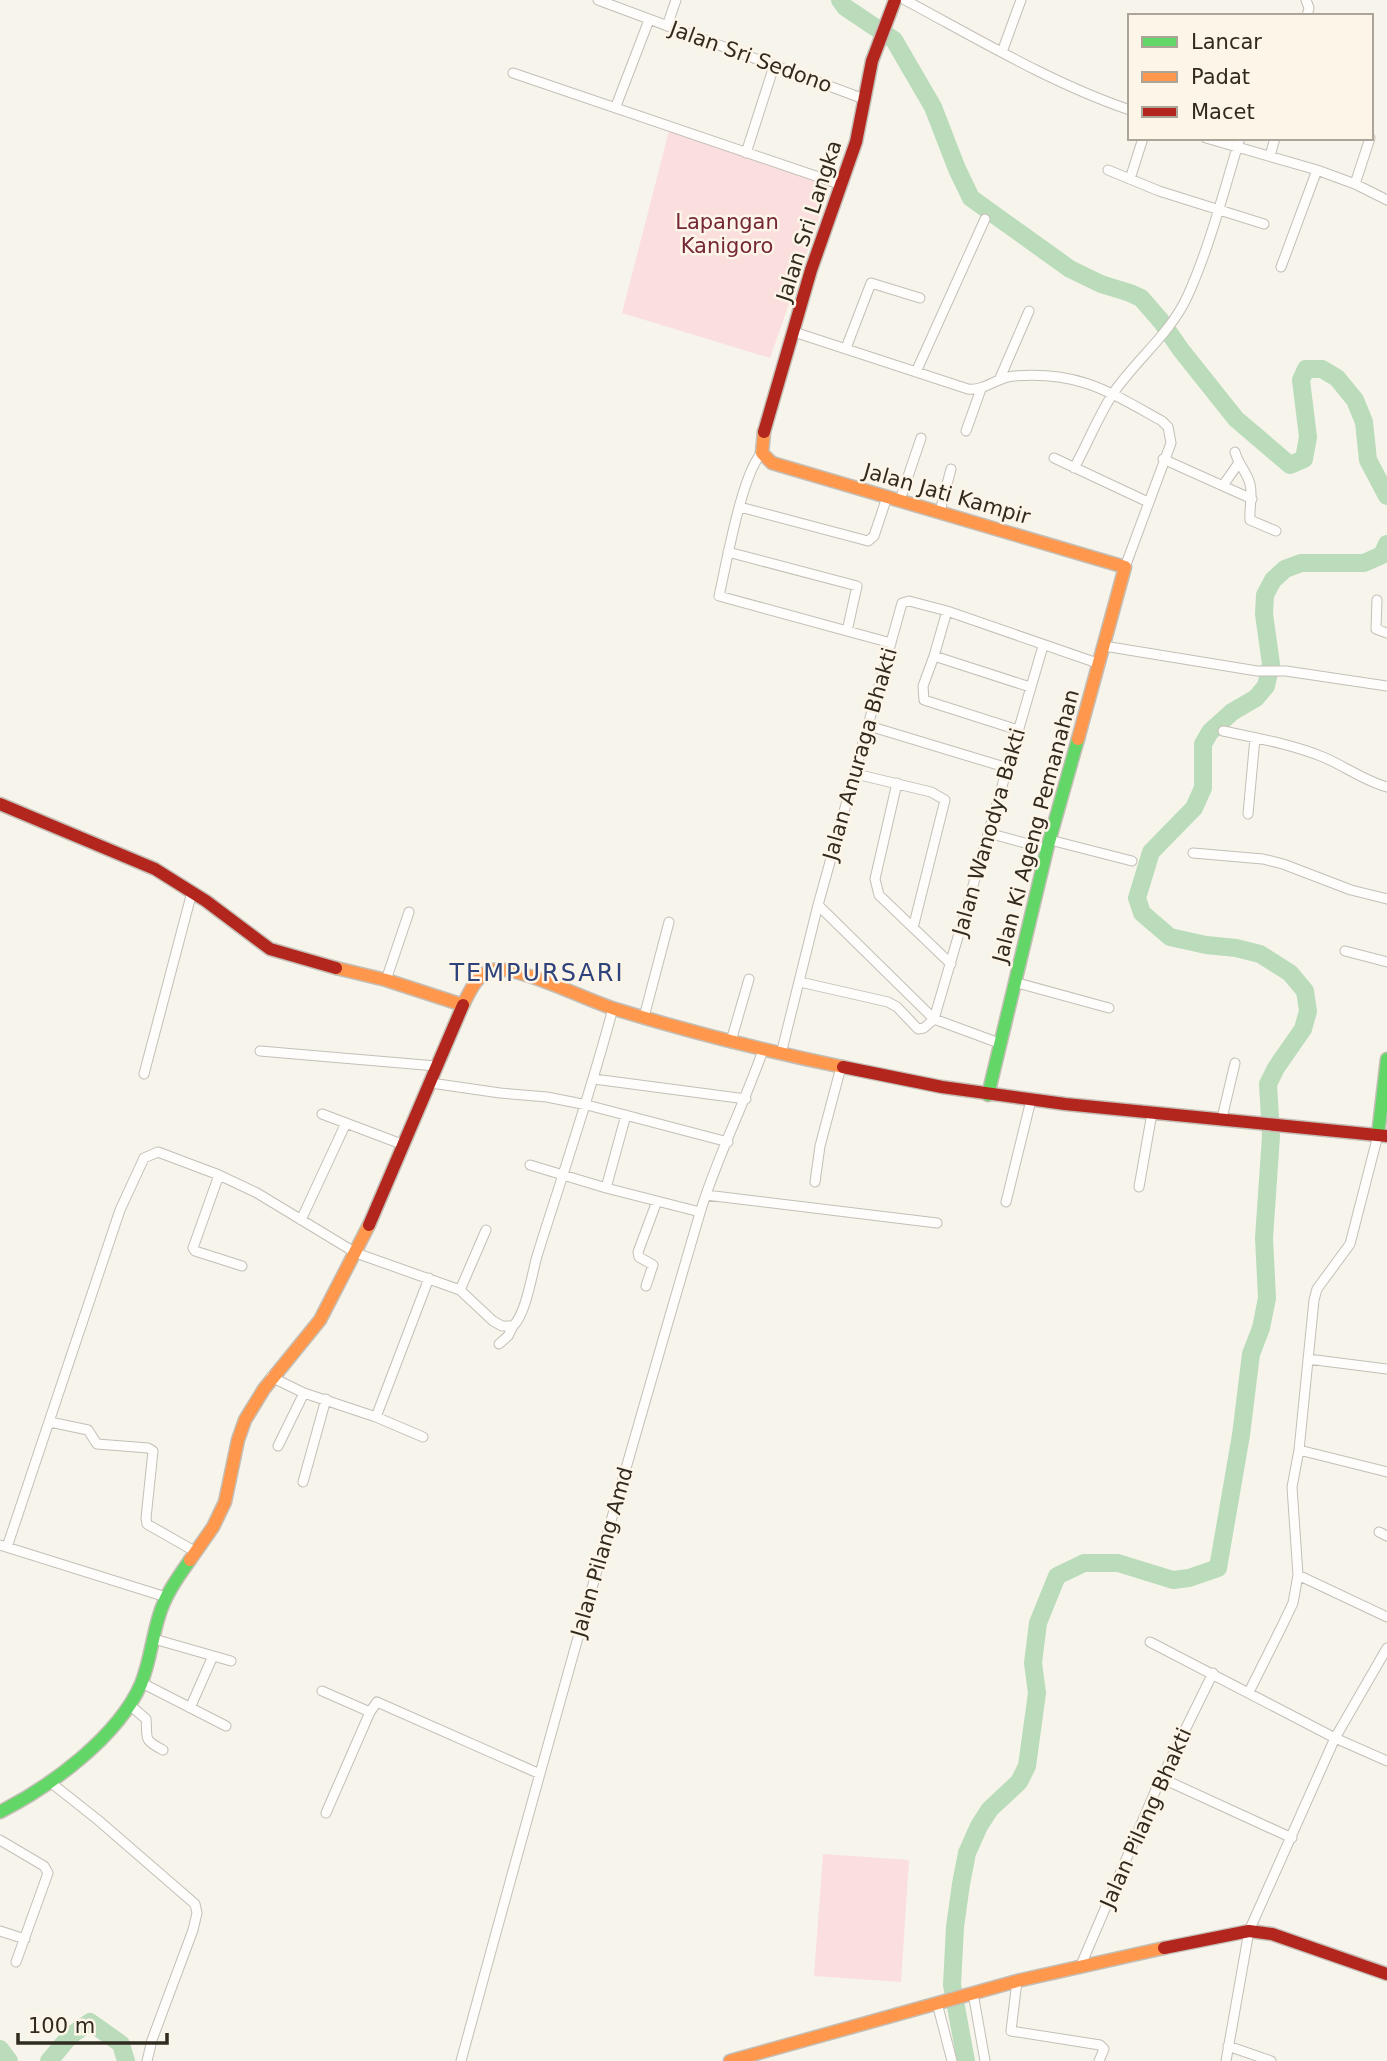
<svg xmlns="http://www.w3.org/2000/svg" width="1387" height="2061" font-family="'DejaVu Sans',sans-serif">
  <style>
    .green { fill: #fadfde }
    .lines { fill: none; stroke-linecap: round; stroke-linejoin: round }
    .river { stroke: #badcba; stroke-width: 18 }
    .street-casing { stroke: #c4bfb6; stroke-width: 11 }
    .fast-casing { stroke: #c4bfb6; stroke-width: 15 }
    .slow-casing { stroke: #c4bfb6; stroke-width: 15 }
    .jam-casing { stroke: #c4bfb6; stroke-width: 15 }
    .street { stroke: #fefdfc; stroke-width: 9 }
    .fast { stroke: #63d668; stroke-width: 12 }
    .slow { stroke: #ff974d; stroke-width: 12 }
    .jam { stroke: #b3261e; stroke-width: 12 }
    .labels { text-anchor: middle; dominant-baseline: central; stroke-width: 5; stroke-linejoin: round; paint-order: stroke }
    .street-label { font-size: 21px; fill: #312a1f; stroke: #fcf5e8 }
    .park-label { font-size: 21px; fill: #752738; stroke: #fcf5e8 }
    .quarter-label { font-size: 24px; letter-spacing: 2px; fill: #2e427b; stroke: #fcf5e8 }
  </style>
  <rect width="100%" height="100%" fill="#f7f4ec"/>
  <path class="green" d="M 670,127 L 831,184 L 770,358 L 622,313 Z
    M 823,1854 L 909,1860 L 901,1982 L 814,1976 Z"/>
  <g class="lines">
    <path class="river" d="M 840,0 L 845,7 L 894,40 L 933,107 L 957,169 L 971,198 L 1070,269 L 1101,284 L 1130,293 L 1141,298 L 1161,321 L 1181,350 L 1236,419 L 1290,465 L 1304,459 L 1308,437 L 1301,380 L 1306,369 L 1322,369 L 1337,378 L 1355,400 L 1364,422 L 1368,460 L 1387,496
      M 0,2049 L 9,2061
      M 49,2061 L 70,2036 L 90,2022 L 121,2044 L 126,2061
      M 966,2061 L 952,1985 L 955,1927 L 961,1884 L 967,1853 L 979,1826 L 990,1809 L 1019,1782 L 1027,1766 L 1037,1693 L 1033,1663 L 1038,1623 L 1057,1576 L 1084,1563 L 1118,1563 L 1173,1580 L 1189,1578 L 1218,1568 L 1241,1435 L 1251,1354 L 1261,1328 L 1267,1298 L 1264,1238 L 1271,1136 L 1268,1084 L 1276,1068 L 1303,1029 L 1308,1011 L 1305,991 L 1290,973 L 1260,954 L 1236,948 L 1206,945 L 1170,937 L 1142,913 L 1137,898 L 1151,852 L 1194,808 L 1203,788 L 1203,744 L 1210,732 L 1232,712 L 1256,698 L 1266,686 L 1271,664 L 1264,614 L 1265,595 L 1273,580 L 1285,569 L 1301,563 L 1364,563 L 1382,555 L 1387,544"/>
    <defs>
      <path id="street" d="M 598,0 L 864,99
        M 905,0 C 976,38 1053,84 1130,110
        M 1306,0 L 1309,8 L 1307,16
        M 667,26 L 676,0
        M 1002,52 L 1021,0
        M 513,73 L 842,185
        M 616,106 L 649,20
        M 1206,138 L 1317,170 L 1355,184 L 1387,200
        M 746,153 L 774,66
        M 1270,156 L 1275,138
        M 1108,170 L 1159,191 L 1264,224
        M 1130,179 L 1143,138
        M 1355,184 L 1370,138
        M 1281,267 L 1317,170
        M 794,332 L 968,389 C 985,391 997,377 1014,376 C 1079,371 1108,391 1162,421 L 1168,427 L 1171,443 L 1125,567
        M 846,348 L 871,283 L 920,298
        M 916,372 L 985,219
        M 1000,378 L 1029,311
        M 966,431 L 981,389
        M 1235,452 C 1238,464 1247,472 1250,484 C 1253,496 1249,508 1250,520 L 1276,531
        M 762,453 C 742,472 726,566 719,596 L 891,643
        M 1054,458 L 1148,502
        M 1163,459 L 1252,499
        M 1074,468 C 1088,443 1098,416 1114,392 C 1137,359 1171,333 1188,295 C 1210,246 1224,190 1240,138
        M 1224,484 L 1238,464
        M 900,500 L 921,438
        M 740,507 L 868,541 L 874,536 L 887,497
        M 940,511 L 951,469
        M 728,552 L 857,586 L 847,631
        M 1377,600 L 1376,629 L 1387,633
        M 947,611 L 934,656 L 923,686 L 924,700 L 1018,730
        M 1104,646 L 1257,671 L 1286,671 L 1387,686
        M 934,656 L 1030,687
        M 869,726 L 1008,768
        M 1223,731 C 1256,738 1291,744 1323,757 C 1345,766 1364,781 1387,787
        M 856,774 L 931,792 L 945,800 L 913,928
        M 897,783 L 875,879 L 879,895 L 951,964
        M 1248,814 L 1255,738
        M 988,833 L 1047,849
        M 1050,840 L 1132,861
        M 1193,853 L 1263,859 L 1283,864 L 1351,890 L 1387,899
        M 818,905 L 934,1019 L 999,1043
        M 1345,951 L 1387,962
        M 386,980 L 409,912
        M 800,982 L 888,1002 L 897,1007 L 918,1029 L 924,1028 L 934,1019 L 1043,646
        M 1014,982 L 1109,1008
        M 644,1017 L 669,922
        M 731,1041 L 749,979
        M 260,1051 L 436,1066
        M 781,1054 L 818,905 L 902,603 L 909,601 L 947,611 L 1100,664
        M 144,1074 L 192,892
        M 594,1079 L 746,1099
        M 431,1083 L 500,1093 L 547,1097 L 587,1105 L 728,1142
        M 322,1114 L 404,1145
        M 1222,1118 L 1235,1063
        M 530,1165 L 606,1188 L 626,1115
        M 219,1175 L 193,1248 L 195,1251 L 242,1266
        M 815,1182 L 820,1146 L 841,1067
        M 1139,1187 L 1152,1113
        M 606,1188 L 700,1212
        M 706,1195 L 937,1223
        M 1006,1202 L 1031,1100
        M 301,1220 L 346,1123
        M 646,1286 L 653,1265 L 639,1257 L 638,1252 L 657,1201
        M 460,1290 L 486,1230
        M 499,1344 L 508,1336 L 513,1326
        M 1308,1359 L 1387,1369
        M 271,1377 L 304,1393 L 376,1417 L 423,1437
        M 376,1417 L 429,1278
        M 50,1422 L 88,1430 L 97,1444 L 148,1448 L 153,1451 L 146,1518 L 147,1524 L 196,1552
        M 278,1446 L 304,1393
        M 1299,1450 L 1387,1472
        M 303,1482 L 326,1399
        M 1379,1532 L 1387,1536
        M 0,1545 L 166,1597
        M 7,1547 L 120,1210 L 144,1158 L 158,1152 L 219,1175 L 257,1193 L 356,1253 L 460,1290 L 493,1321 L 502,1326 L 513,1326 C 526,1314 532,1274 537,1256 C 563,1173 591,1092 613,1008
        M 1298,1575 L 1387,1617
        M 154,1639 L 231,1661
        M 1150,1642 L 1335,1738 L 1387,1761
        M 142,1683 L 226,1726
        M 322,1691 L 370,1712
        M 1249,1692 L 1283,1624 L 1293,1603 L 1295,1592 L 1298,1575 L 1292,1487 L 1299,1450 L 1314,1300 L 1317,1289 L 1350,1244 L 1378,1135
        M 131,1706 L 146,1719 C 148,1739 142,1739 163,1750
        M 190,1708 L 213,1656
        M 1161,1778 L 1292,1838
        M 50,1782 L 98,1820 L 195,1904 L 197,1913 L 193,1930 L 152,2040 L 147,2061
        M 326,1813 L 370,1712 L 377,1702 L 540,1774
        M 0,1840 L 44,1866 L 48,1873 L 16,1962
        M 0,1931 L 25,1939
        M 1081,1965 L 1157,1787 L 1213,1673
        M 1017,1981 L 1011,2031 L 1100,2045 L 1104,2049 L 1099,2061
        M 973,1993 L 985,2061
        M 937,2003 L 952,2061
        M 1228,2046 L 1271,2061
        M 461,2061 C 538,1778 617,1495 700,1213 C 716,1159 744,1105 763,1050
        M 1226,2061 L 1249,1931 L 1335,1738 L 1387,1648"/>
      <path id="fast" d="M 988,1095 L 1047,849 L 1078,739
        M 1378,1135 L 1387,1059
        M 0,1812 C 51,1786 118,1737 141,1684 C 150,1662 152,1638 159,1616 C 165,1595 178,1577 190,1560"/>
      <path id="slow" d="M 764,432 L 762,453 L 772,463 L 1125,567 L 1078,739
        M 336,968 L 386,980 L 463,1005 C 470,991 477,973 494,970 C 520,966 586,1000 615,1009 C 690,1032 766,1051 843,1067
        M 190,1560 L 213,1527 L 225,1502 L 238,1440 L 245,1420 L 264,1389 L 320,1320 L 369,1225
        M 730,2061 L 1017,1981 L 1164,1948"/>
      <path id="jam" d="M 764,432 L 811,270 L 856,142 L 872,61 L 895,0
        M 0,804 L 155,869 L 206,901 L 270,949 L 336,968
        M 843,1067 L 942,1087 L 1065,1104 L 1387,1136
        M 369,1225 L 463,1005
        M 1164,1948 L 1249,1931 L 1272,1934 L 1387,1974"/>
    </defs>
    <use href="#street" class="street-casing"/>
    <use href="#fast" class="fast-casing"/>
    <use href="#slow" class="slow-casing"/>
    <use href="#jam" class="jam-casing"/>
    <use href="#street" class="street"/>
    <use href="#fast" class="fast"/>
    <use href="#slow" class="slow"/>
    <use href="#jam" class="jam"/>
  </g>
  <g class="labels">
    <g class="street-label">
      <text transform="translate(751 57) rotate(20)">Jalan Sri Sedono</text>
      <text transform="translate(809 221) rotate(-72)">Jalan Sri Langka</text>
      <text transform="translate(947 494) rotate(16)">Jalan Jati Kampir</text>
      <text transform="translate(860 754) rotate(-74)">Jalan Anuraga Bhakti</text>
      <text transform="translate(1036 826) rotate(-75)">Jalan Ki Ageng Pemanahan</text>
      <text transform="translate(989 832) rotate(-74)">Jalan Wanodya Bakti</text>
      <text transform="translate(602 1552) rotate(-74)">Jalan Pilang Amd</text>
      <text transform="translate(1146 1818) rotate(-66)">Jalan Pilang Bhakti</text>
    </g>
    <g class="park-label">
      <text x="727" y="222">Lapangan<tspan x="727" dy="24">Kanigoro</tspan></text>
    </g>
    <g class="quarter-label">
      <text x="537" y="973">TEMPURSARI</text>
    </g>
  </g>
  <rect x="1128" y="14" width="245" height="126" fill="#fcf5e8" stroke="#aba498" stroke-width="2"/>
  <rect x="1142" y="37" width="35" height="10" fill="#63d668" stroke="#aba498" stroke-width="2"/>
  <text x="1191" y="49" font-size="21" fill="#312a1f">Lancar</text>
  <rect x="1142" y="72" width="35" height="10" fill="#ff974d" stroke="#aba498" stroke-width="2"/>
  <text x="1191" y="84" font-size="21" fill="#312a1f">Padat</text>
  <rect x="1142" y="107" width="35" height="10" fill="#b3261e" stroke="#aba498" stroke-width="2"/>
  <text x="1191" y="119" font-size="21" fill="#312a1f">Macet</text>
  <path d="M18 2033v10h149v-10" fill="none" stroke="#312a1f" stroke-width="3.5"/>
  <text x="28" y="2033" font-size="21" fill="#312a1f" stroke="#fcf5e8" stroke-width="5" paint-order="stroke">100 m</text>
</svg>
